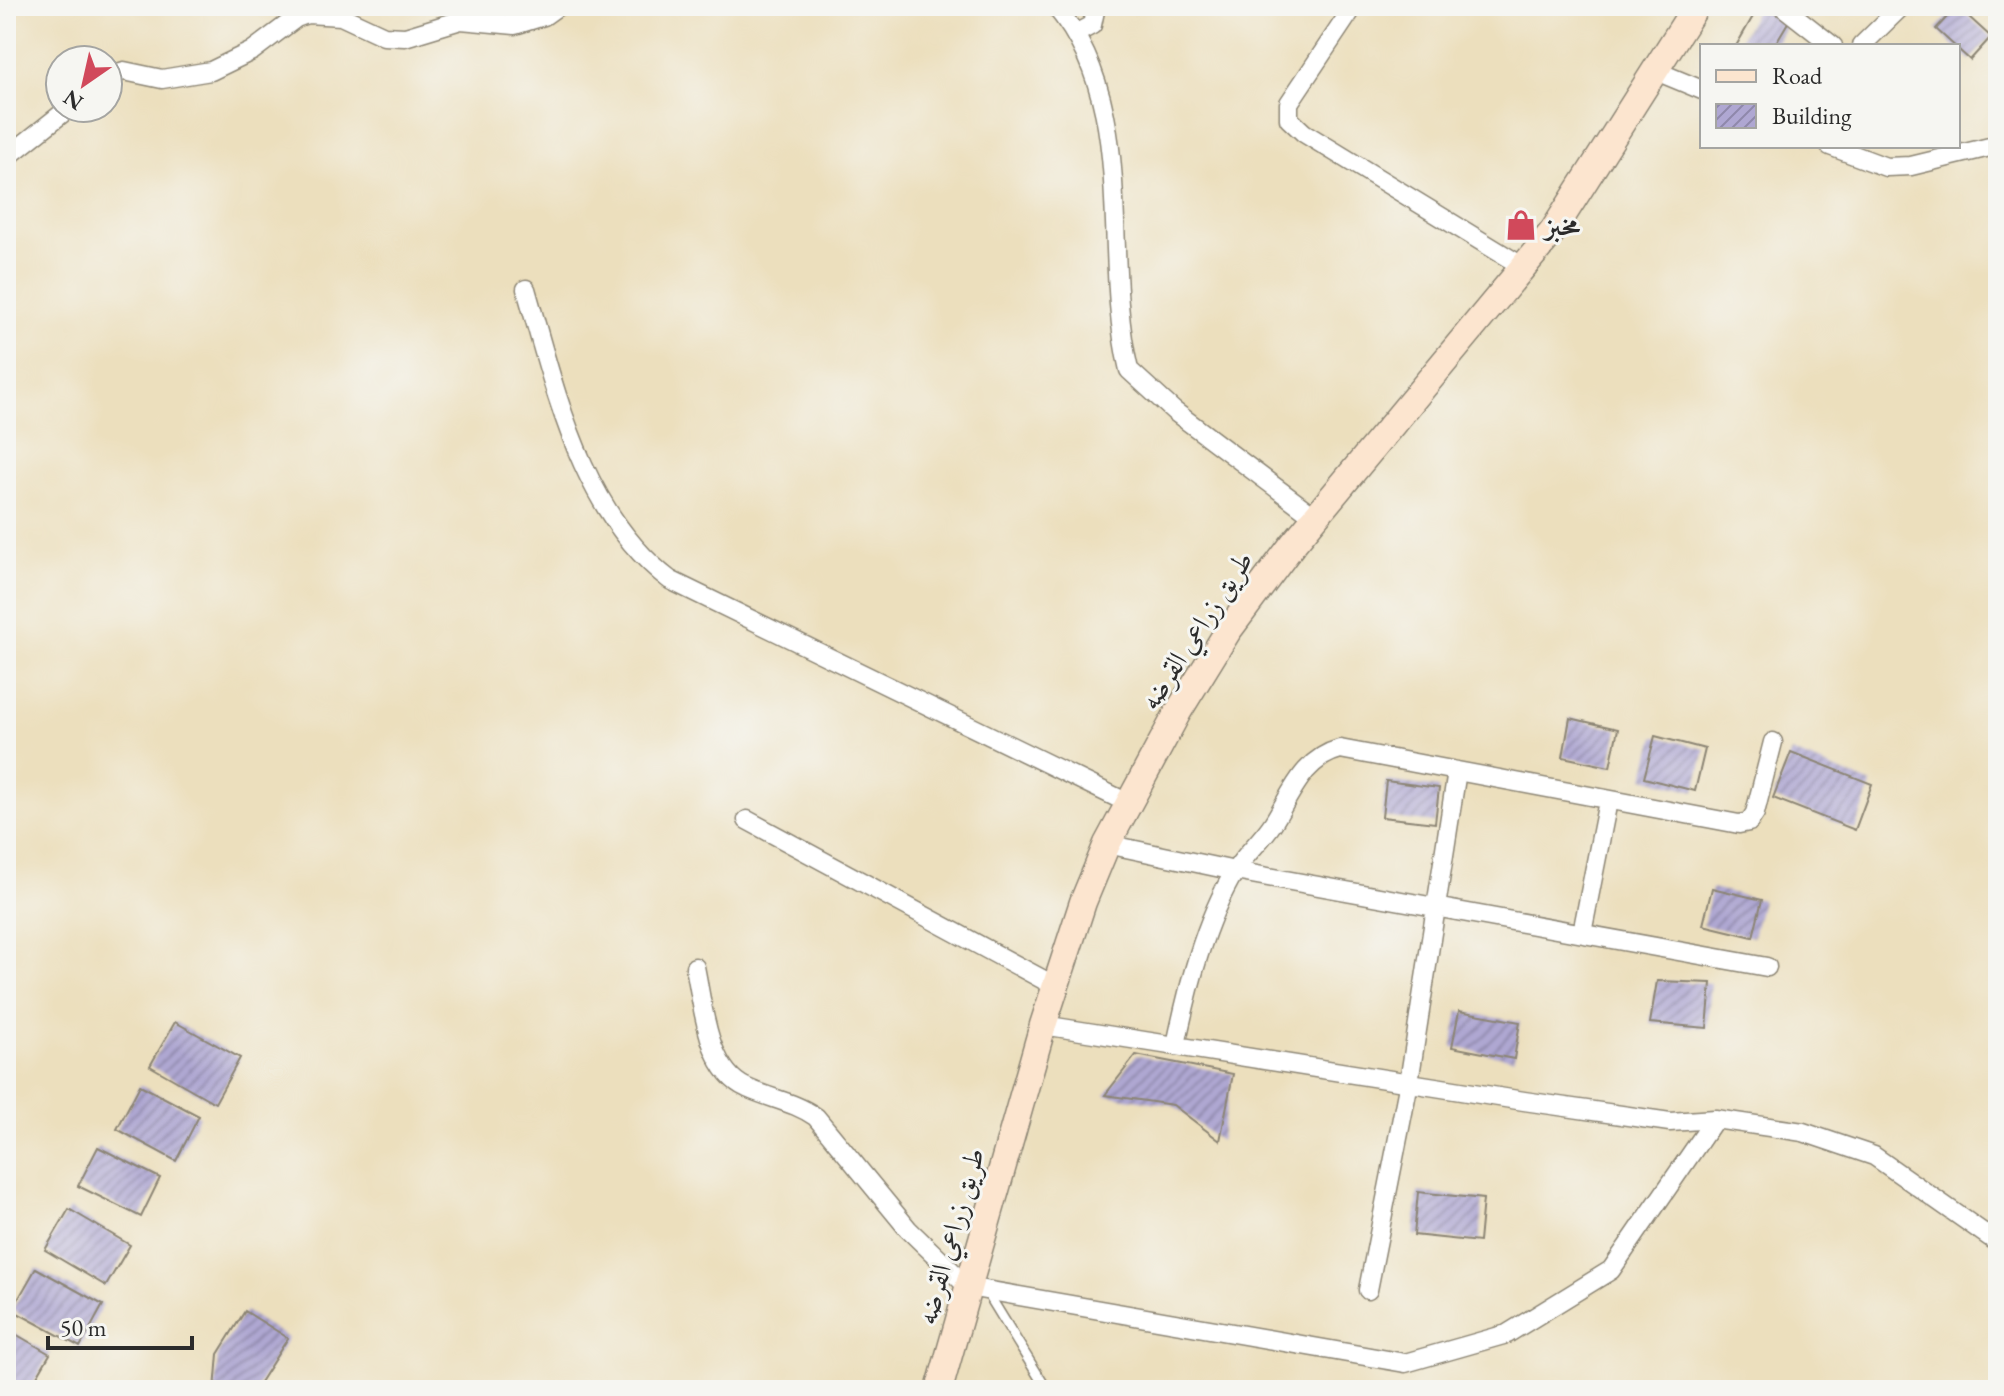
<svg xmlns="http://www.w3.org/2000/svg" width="2004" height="1396" font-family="'EB Garamond',Amiri,serif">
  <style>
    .building { fill: url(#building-hatch) }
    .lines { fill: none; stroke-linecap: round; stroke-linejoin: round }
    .lane-casing { stroke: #8c8574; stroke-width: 12 }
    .street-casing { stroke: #8c8574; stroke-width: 21 }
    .secondary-casing { stroke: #8c8574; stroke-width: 29 }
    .lane { stroke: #fff; stroke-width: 9 }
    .street { stroke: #fff; stroke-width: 18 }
    .secondary { stroke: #fce5cf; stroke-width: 26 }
    .labels { text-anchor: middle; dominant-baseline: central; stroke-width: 6; stroke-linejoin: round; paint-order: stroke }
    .poi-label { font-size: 28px; font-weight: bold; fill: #2b2b2b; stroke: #f6f6f2; text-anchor: start }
    .street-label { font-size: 28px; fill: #2b2b2b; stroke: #f6f6f2 }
  </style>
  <defs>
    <pattern id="building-hatch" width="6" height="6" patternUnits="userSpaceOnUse" patternTransform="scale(2)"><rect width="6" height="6" fill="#afa7d2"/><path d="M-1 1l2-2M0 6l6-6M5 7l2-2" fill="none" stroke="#8f88ab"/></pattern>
  </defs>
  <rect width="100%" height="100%" fill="#f6f6f2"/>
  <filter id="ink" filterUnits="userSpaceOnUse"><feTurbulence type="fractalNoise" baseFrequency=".0125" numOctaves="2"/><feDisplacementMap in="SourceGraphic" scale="16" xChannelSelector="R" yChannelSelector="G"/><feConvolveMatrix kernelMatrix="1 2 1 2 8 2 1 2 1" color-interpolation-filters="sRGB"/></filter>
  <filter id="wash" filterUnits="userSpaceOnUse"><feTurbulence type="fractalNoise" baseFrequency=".006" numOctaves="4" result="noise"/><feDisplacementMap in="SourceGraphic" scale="32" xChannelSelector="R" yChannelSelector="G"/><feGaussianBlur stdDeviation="1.8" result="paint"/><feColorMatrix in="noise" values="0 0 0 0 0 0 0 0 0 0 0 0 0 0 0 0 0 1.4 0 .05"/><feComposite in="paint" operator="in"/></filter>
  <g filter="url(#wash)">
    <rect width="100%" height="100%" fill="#ecdfbd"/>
    <g id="blocks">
      <path class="building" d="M 1759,6 L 1768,6 L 1790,19 L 1774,46 L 1736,46 Z
        M 1957,6 L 1991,37 L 1970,60 L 1936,29 Z
        M 1570,718 L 1618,729 L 1610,767 L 1563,757 Z
        M 1655,736 L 1705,749 L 1695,791 L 1644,778 Z
        M 1791,752 L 1872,784 L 1855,830 L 1773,798 Z
        M 1386,781 L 1439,788 L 1435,823 L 1382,817 Z
        M 1712,888 L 1762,900 L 1753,937 L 1703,925 Z
        M 1657,981 L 1711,983 L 1707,1028 L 1650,1023 Z
        M 1459,1011 L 1520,1022 L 1514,1059 L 1452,1047 Z
        M 175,1022 L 240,1058 L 215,1103 L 150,1066 Z
        M 1136,1055 L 1233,1074 L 1220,1141 L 1173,1105 L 1105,1095 Z
        M 140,1085 L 199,1116 L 176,1161 L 117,1129 Z
        M 98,1147 L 160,1178 L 141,1217 L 78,1186 Z
        M 1418,1192 L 1483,1199 L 1479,1242 L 1414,1235 Z
        M 69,1209 L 130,1245 L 106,1286 L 45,1250 Z
        M 36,1268 L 103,1305 L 80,1347 L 12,1310 Z
        M 245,1311 L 288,1338 L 255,1390 L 215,1390 L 218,1354 Z
        M 7,1329 L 50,1354 L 29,1390 L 6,1390 Z"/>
    </g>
  </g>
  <g filter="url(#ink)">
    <use href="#blocks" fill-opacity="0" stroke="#8c8574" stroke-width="2"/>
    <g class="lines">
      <defs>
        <path id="lane" d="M 987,1292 L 1047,1390"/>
        <path id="street" d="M 1055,6 C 1140,107 1100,250 1129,370 L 1174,411 L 1315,517
          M 1354,6 L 1289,103 L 1289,119 L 1304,133 L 1525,268
          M 1782,6 L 1833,46
          M 1077,33 L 1092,25 L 1096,6
          M 1861,46 L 1902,6
          M 1656,71 L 1702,90
          M 108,76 L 124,71 L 162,79 L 211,71 L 252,51 L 296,18 L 307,14 L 341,16 L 384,36 L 405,37 L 461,20 L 515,25 L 544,16 L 558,6
          M 1830,146 L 1886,167 L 1911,166 L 1998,145
          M 6,158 L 69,108
          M 526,289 C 556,392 581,512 670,580 L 1128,803
          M 747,820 L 1055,986
          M 1107,844 L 1235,871 L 1767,967
          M 1582,933 L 1608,801
          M 695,967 C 703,1004 707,1071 747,1088 C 771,1099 795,1102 816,1117 L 908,1229 L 968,1287 L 1405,1363 L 1507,1334 L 1611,1270 L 1715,1119
          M 1043,1025 L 1524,1101 L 1670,1122 L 1715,1119 L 1803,1132 L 1874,1156 L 1998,1243
          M 1176,1045 C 1188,988 1204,922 1235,871 C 1245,854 1262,840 1273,823 C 1292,793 1303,759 1340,749 L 1739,824 L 1749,822 L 1755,813 L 1773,742
          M 1368,1290 L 1409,1082 L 1457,771"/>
        <path id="secondary" d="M 939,1390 L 1043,1025 L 1083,902 L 1107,844 L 1178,712 L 1228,631 L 1293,544 L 1553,231 L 1696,6"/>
      </defs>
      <use href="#lane" class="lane-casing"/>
      <use href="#street" class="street-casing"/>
      <use href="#secondary" class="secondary-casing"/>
      <use href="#lane" class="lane"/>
      <use href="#street" class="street"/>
      <use href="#secondary" class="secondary"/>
    </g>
  </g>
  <defs>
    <symbol id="shop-bare" viewBox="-9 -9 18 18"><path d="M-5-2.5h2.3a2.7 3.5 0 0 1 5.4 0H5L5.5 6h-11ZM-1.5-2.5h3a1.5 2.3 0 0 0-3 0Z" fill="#d1495b" stroke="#f6f6f2" stroke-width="2.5" paint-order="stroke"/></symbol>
  </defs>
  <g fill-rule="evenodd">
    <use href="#shop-bare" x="1499" y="203" width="44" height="44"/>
  </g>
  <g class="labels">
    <g class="poi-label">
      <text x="1545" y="225">مخبز</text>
    </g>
    <g class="street-label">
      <text transform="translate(1196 630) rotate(-57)">طريق زراعي القرضه</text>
      <text transform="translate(950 1236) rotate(-74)">طريق زراعي القرضه</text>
    </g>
  </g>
  <rect width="2004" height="1396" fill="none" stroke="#f6f6f2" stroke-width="32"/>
  <rect x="1700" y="44" width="260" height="104" fill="#f6f6f2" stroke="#a5a5a2" stroke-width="2"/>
  <rect x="1716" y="70" width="40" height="12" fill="#fce5cf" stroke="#a5a5a2" stroke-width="2"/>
  <text x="1772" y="84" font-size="24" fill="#2b2b2b">Road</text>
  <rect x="1716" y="104" width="40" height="24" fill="url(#building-hatch)" stroke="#a5a5a2" stroke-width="2"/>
  <text x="1772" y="124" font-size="24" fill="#2b2b2b">Building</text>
  <g transform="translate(84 84) rotate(214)"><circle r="38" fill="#f6f6f2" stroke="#a5a5a2" stroke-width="2"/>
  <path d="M0-6L14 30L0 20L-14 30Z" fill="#d1495b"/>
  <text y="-12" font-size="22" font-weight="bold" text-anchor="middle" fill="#2b2b2b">N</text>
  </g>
  <path d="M48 1336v12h144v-12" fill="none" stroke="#2b2b2b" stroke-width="4"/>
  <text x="60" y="1336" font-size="24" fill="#2b2b2b" stroke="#f6f6f2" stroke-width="6" paint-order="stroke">50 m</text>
</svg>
